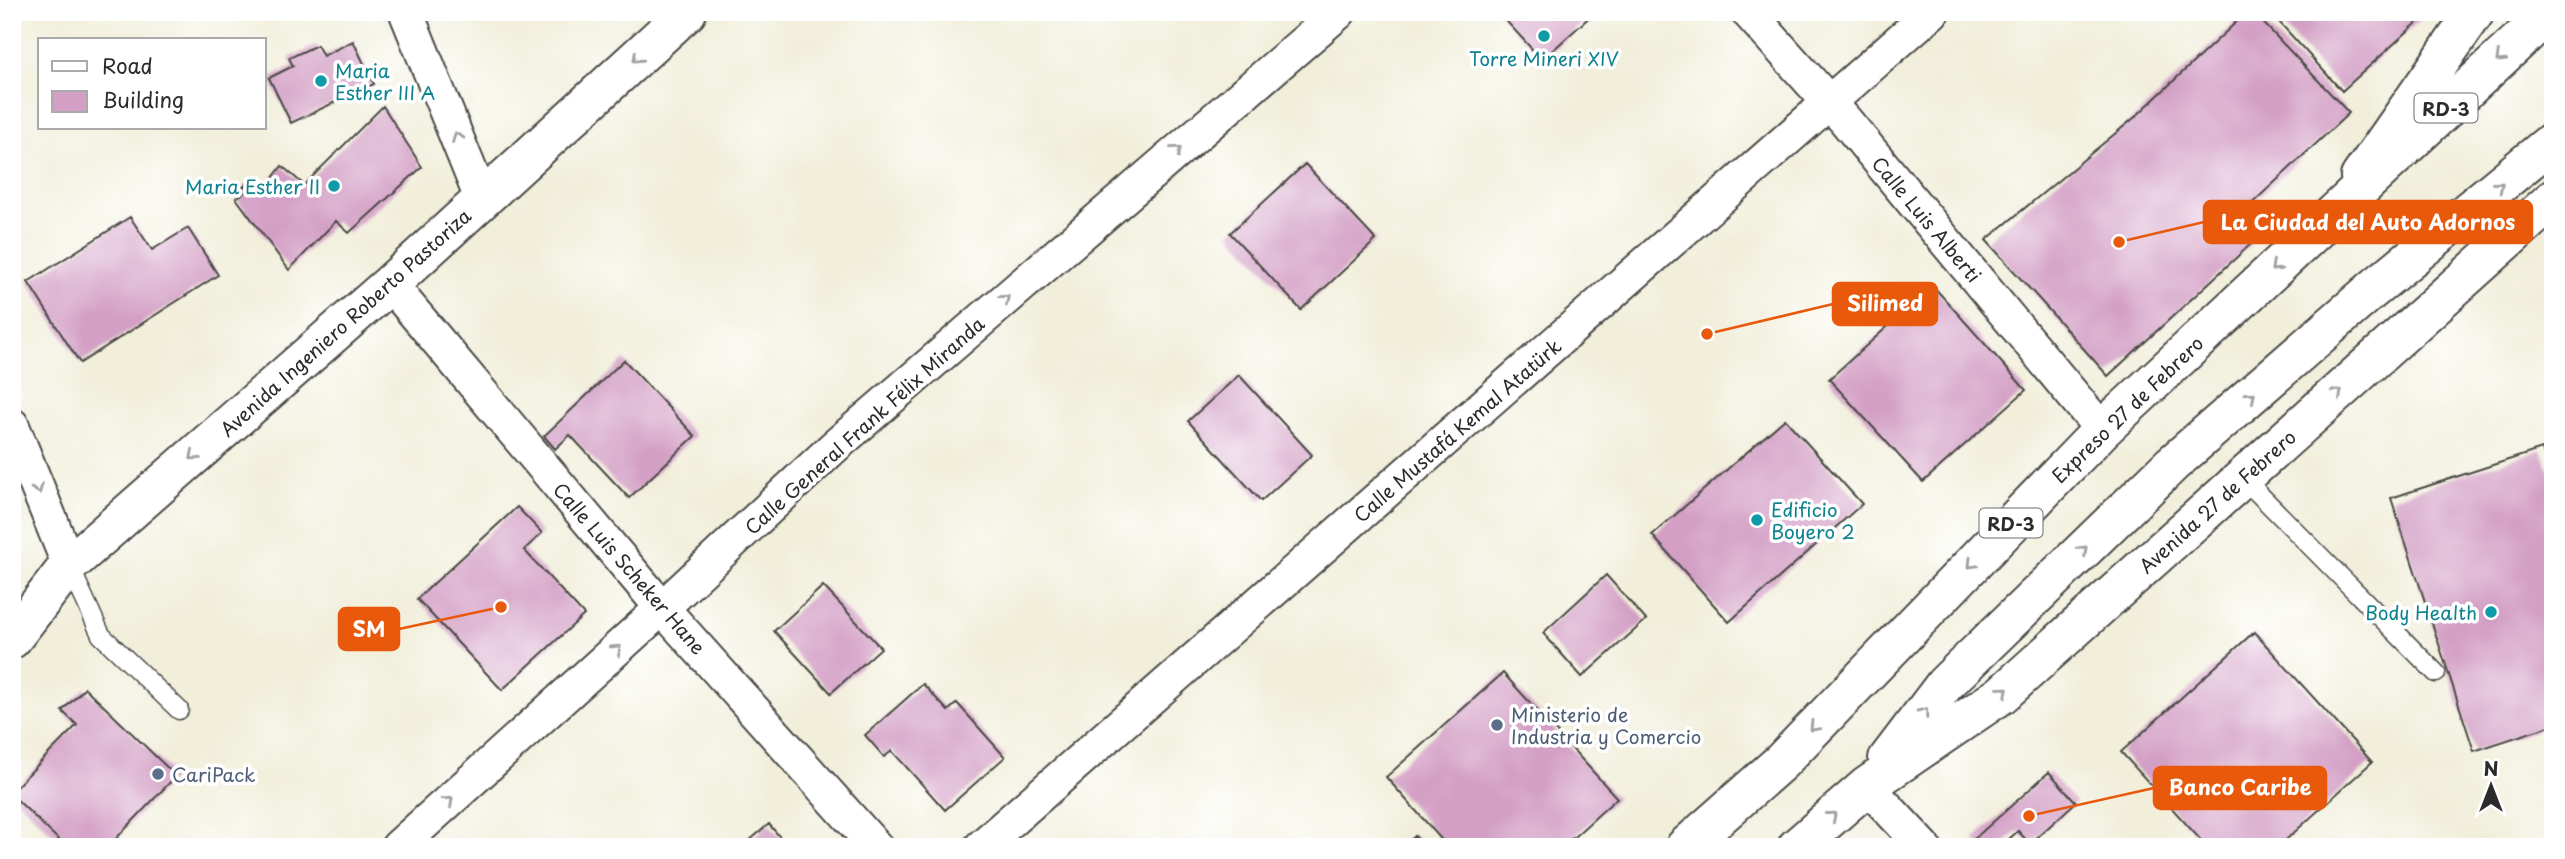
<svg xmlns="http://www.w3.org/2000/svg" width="2565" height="859" font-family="'Playpen Sans',sans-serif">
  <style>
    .building { fill: #d39fc5 }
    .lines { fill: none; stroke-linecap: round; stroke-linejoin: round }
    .lane-casing { stroke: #494845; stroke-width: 21 }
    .street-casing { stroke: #494845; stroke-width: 37 }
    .secondary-casing { stroke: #494845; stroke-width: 42 }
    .highway-casing { stroke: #494845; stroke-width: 42 }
    .lane { stroke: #fff; stroke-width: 18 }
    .street { stroke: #fff; stroke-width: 33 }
    .secondary { stroke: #fff; stroke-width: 38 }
    .highway { stroke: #fff; stroke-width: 38 }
    .oneway { stroke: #a0a0a0 }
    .culture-dot { fill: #0f9aa8; stroke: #fff; stroke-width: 2.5 }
    .service-dot { fill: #5c6f8a; stroke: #fff; stroke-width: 2.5 }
    .labels { text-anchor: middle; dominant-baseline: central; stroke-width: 7; stroke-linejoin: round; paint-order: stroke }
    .shield { fill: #fff; stroke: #6b6b6b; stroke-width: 2 }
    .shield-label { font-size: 18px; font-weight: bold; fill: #2b2b2b }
    .culture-label { font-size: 19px; fill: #0d838f; stroke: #fff; text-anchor: start }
    .street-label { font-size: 19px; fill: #2b2b2b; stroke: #fff }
    .service-label { font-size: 19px; fill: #4e5e75; stroke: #fff; text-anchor: start }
    .leader { fill: none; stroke: #e8590c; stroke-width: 2.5 }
    .callout-dot { fill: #e8590c; stroke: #fff; stroke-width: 2.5 }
    .callout { fill: #e8590c; stroke: #e8590c; stroke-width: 2.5 }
    .callout-label { font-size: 21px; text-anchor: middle; font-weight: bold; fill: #fff }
  </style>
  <rect width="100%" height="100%" fill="#fff"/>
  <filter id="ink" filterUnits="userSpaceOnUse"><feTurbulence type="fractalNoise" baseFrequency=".0143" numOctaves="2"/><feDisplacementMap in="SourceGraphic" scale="14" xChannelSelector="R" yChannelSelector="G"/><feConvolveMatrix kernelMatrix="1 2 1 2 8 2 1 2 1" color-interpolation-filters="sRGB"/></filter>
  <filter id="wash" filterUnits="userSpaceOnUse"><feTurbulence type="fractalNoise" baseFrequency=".00686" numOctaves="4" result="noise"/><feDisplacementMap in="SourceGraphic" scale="28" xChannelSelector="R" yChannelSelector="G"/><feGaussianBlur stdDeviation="1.57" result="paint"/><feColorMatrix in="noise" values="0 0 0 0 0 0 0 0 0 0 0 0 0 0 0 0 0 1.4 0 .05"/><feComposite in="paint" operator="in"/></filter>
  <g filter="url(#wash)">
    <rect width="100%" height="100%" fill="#f1eeda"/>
    <g id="blocks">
      <path class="building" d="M 511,12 L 528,12 L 519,21 Z
        M 1498,12 L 1595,12 L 1542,60 Z
        M 2247,12 L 2253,12 L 2349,113 L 2232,222 L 2251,244 L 2108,376 L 1986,240 L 2134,118 Z
        M 2270,12 L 2429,12 L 2342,91 Z
        M 353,41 L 374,84 L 291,123 L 269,78 L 293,66 L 289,58 L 317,45 L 323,56 Z
        M 383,106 L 422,167 L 349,233 L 336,221 L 289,270 L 236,198 L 245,192 L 242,188 L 256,177 L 265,188 L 282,166 L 304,185 Z
        M 1305,164 L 1376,240 L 1301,310 L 1230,233 Z
        M 130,217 L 152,250 L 188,228 L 218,275 L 80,363 L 28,282 Z
        M 1933,286 L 2026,390 L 1923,482 L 1829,379 Z
        M 624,360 L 695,436 L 629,498 L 570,435 L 555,449 L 544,436 Z
        M 1239,375 L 1312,455 L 1261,501 L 1188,421 Z
        M 1785,419 L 1862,504 L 1729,622 L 1652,535 Z
        M 2542,449 L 2553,482 L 2553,725 L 2474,751 L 2391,498 Z
        M 517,507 L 542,533 L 524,550 L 584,615 L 502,690 L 417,599 Z
        M 1606,575 L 1646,620 L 1582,677 L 1543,633 Z
        M 823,586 L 881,648 L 831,693 L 774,631 Z
        M 2254,632 L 2372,762 L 2278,847 L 2207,847 L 2121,752 Z
        M 1503,673 L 1617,798 L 1563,847 L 1448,847 L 1386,777 Z
        M 923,684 L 948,711 L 957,703 L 1005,757 L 945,810 L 892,751 L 884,757 L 865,735 Z
        M 85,688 L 176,776 L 108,847 L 66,847 L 12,795 L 12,791 L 77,725 L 62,711 Z
        M 2049,772 L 2076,802 L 2030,844 L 2018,831 L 2000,847 L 1981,847 L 1974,839 Z
        M 769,824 L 788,847 L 742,847 Z
        M 1415,836 L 1424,847 L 1403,847 Z"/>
    </g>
  </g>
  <g filter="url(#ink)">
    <use href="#blocks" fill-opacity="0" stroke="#494845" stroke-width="2"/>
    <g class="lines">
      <defs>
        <path id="lane" d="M 2243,478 L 2436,673
          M 69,565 L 101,635 L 179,710"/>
        <path id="street" d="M 406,12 L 482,200
          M 1748,12 L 1845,120 L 2102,430
          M 390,284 L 662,608 L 876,847
          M 12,425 L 69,565
          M 1867,786 L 1924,847
          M 398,847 L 662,608 L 834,447 L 1339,12
          M 981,847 L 1932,12"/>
        <path id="secondary" d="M 2360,177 L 2475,12
          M 12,639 L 69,565 L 390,284 L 687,12"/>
        <path id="highway" d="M 1888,759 L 1945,684 L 2172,464 L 2372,290 L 2553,141
          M 1685,847 L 1781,762 L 2102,430 L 2550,12
          M 1797,847 L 1867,786 L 2001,695 L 2553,199"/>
      </defs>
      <use href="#lane" class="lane-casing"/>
      <use href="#street" class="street-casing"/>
      <use href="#secondary" class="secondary-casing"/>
      <use href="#highway" class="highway-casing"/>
      <use href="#lane" class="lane"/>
      <use href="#street" class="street"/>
      <use href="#secondary" class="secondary"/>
      <use href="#highway" class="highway"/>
    </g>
    <defs><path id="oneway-chevron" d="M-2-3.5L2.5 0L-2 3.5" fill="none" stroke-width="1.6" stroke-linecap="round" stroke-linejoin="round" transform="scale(1.75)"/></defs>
    <g class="oneway">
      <use href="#oneway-chevron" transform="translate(637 58) rotate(137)"/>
      <use href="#oneway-chevron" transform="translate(2500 58) rotate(137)"/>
      <use href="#oneway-chevron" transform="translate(457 137) rotate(-112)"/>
      <use href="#oneway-chevron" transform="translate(1177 150) rotate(-41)"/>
      <use href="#oneway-chevron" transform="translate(2499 186) rotate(-39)"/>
      <use href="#oneway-chevron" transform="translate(2275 267) rotate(137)"/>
      <use href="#oneway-chevron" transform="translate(1005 299) rotate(-41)"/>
      <use href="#oneway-chevron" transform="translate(2338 393) rotate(-42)"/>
      <use href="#oneway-chevron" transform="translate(2251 396) rotate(-41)"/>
      <use href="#oneway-chevron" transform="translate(194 456) rotate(139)"/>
      <use href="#oneway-chevron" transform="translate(38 489) rotate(68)"/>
      <use href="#oneway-chevron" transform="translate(2083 550) rotate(-44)"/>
      <use href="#oneway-chevron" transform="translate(1972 564) rotate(134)"/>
      <use href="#oneway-chevron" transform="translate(617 649) rotate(-42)"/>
      <use href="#oneway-chevron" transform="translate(2004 691) rotate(-39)"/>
      <use href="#oneway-chevron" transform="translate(1924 712) rotate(-53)"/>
      <use href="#oneway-chevron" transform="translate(1814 727) rotate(134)"/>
      <use href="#oneway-chevron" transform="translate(449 801) rotate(-42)"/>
      <use href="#oneway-chevron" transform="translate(1832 816) rotate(-41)"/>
    </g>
  </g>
  <g class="culture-dot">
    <circle cx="1544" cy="36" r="7"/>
    <circle cx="321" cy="81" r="7"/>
    <circle cx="334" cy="186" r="7"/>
    <circle cx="1757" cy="520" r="7"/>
    <circle cx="2491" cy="612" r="7"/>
  </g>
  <g class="service-dot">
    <circle cx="1497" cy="725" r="7"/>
    <circle cx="158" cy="774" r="7"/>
  </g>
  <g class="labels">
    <g class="shield">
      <rect x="2414.5" y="93.5" width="63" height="29" rx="5"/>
      <rect x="1979.5" y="508.5" width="63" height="29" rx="5"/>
    </g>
    <g class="shield-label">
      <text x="2446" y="108">RD-3</text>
      <text x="2011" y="523">RD-3</text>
    </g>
    <g class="culture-label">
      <text x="1544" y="58" text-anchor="middle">Torre Mineri XIV</text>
      <text x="335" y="70">Maria<tspan x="335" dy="22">Esther III A</tspan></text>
      <text x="320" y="186" text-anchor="end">Maria Esther II</text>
      <text x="1771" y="509">Edificio<tspan x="1771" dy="22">Boyero 2</tspan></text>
      <text x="2477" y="612" text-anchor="end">Body Health</text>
    </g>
    <g class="street-label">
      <text transform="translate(1927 219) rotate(50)">Calle Luis Alberti</text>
      <text transform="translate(345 322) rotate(-42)">Avenida Ingeniero Roberto Pastoriza</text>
      <text transform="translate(2127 409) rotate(-44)">Expreso 27 de Febrero</text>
      <text transform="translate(864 425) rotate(-42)">Calle General Frank Félix Miranda</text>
      <text transform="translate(1457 430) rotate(-41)">Calle Mustafá Kemal Atatürk</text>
      <text transform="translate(2217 501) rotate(-42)">Avenida 27 de Febrero</text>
      <text transform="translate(630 568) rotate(49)">Calle Luis Scheker Hane</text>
    </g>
    <g class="service-label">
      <text x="1511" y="714">Ministerio de<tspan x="1511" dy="22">Industria y Comercio</tspan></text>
      <text x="172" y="774">CariPack</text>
    </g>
  </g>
  <path class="leader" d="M2119 242L2204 222M1707 334L1833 304M501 607L399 629M2029 816L2154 788"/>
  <g class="callout-dot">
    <circle cx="2119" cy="242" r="7"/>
    <circle cx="1707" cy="334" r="7"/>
    <circle cx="501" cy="607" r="7"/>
    <circle cx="2029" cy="816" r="7"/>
  </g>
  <g class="callout">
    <rect x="2204" y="201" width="328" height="42" rx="7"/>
    <rect x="1833" y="283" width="104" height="42" rx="7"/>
    <rect x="339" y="608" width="60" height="42" rx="7"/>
    <rect x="2154" y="767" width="172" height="42" rx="7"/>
  </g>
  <g class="callout-label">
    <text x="2368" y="230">La Ciudad del Auto Adornos</text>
    <text x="1885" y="311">Silimed</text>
    <text x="369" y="637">SM</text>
    <text x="2240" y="795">Banco Caribe</text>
  </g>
  <rect width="2565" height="859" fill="none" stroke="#fff" stroke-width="42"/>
  <rect x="38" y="38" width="228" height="91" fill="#ffffff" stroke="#aaaaaa" stroke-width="2"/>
  <rect x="52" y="61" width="35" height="10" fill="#ffffff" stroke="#aaaaaa" stroke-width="2"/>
  <text x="102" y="74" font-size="21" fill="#2b2b2b">Road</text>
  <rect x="52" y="91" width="35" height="21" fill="#d39fc5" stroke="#aaaaaa" stroke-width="2"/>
  <text x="102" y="108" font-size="21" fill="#2b2b2b">Building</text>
  <g transform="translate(2491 786)" stroke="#ffffff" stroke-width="5" paint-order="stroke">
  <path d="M0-5L12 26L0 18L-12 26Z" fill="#2b2b2b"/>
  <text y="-10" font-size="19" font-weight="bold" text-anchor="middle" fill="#2b2b2b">N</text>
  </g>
</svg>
